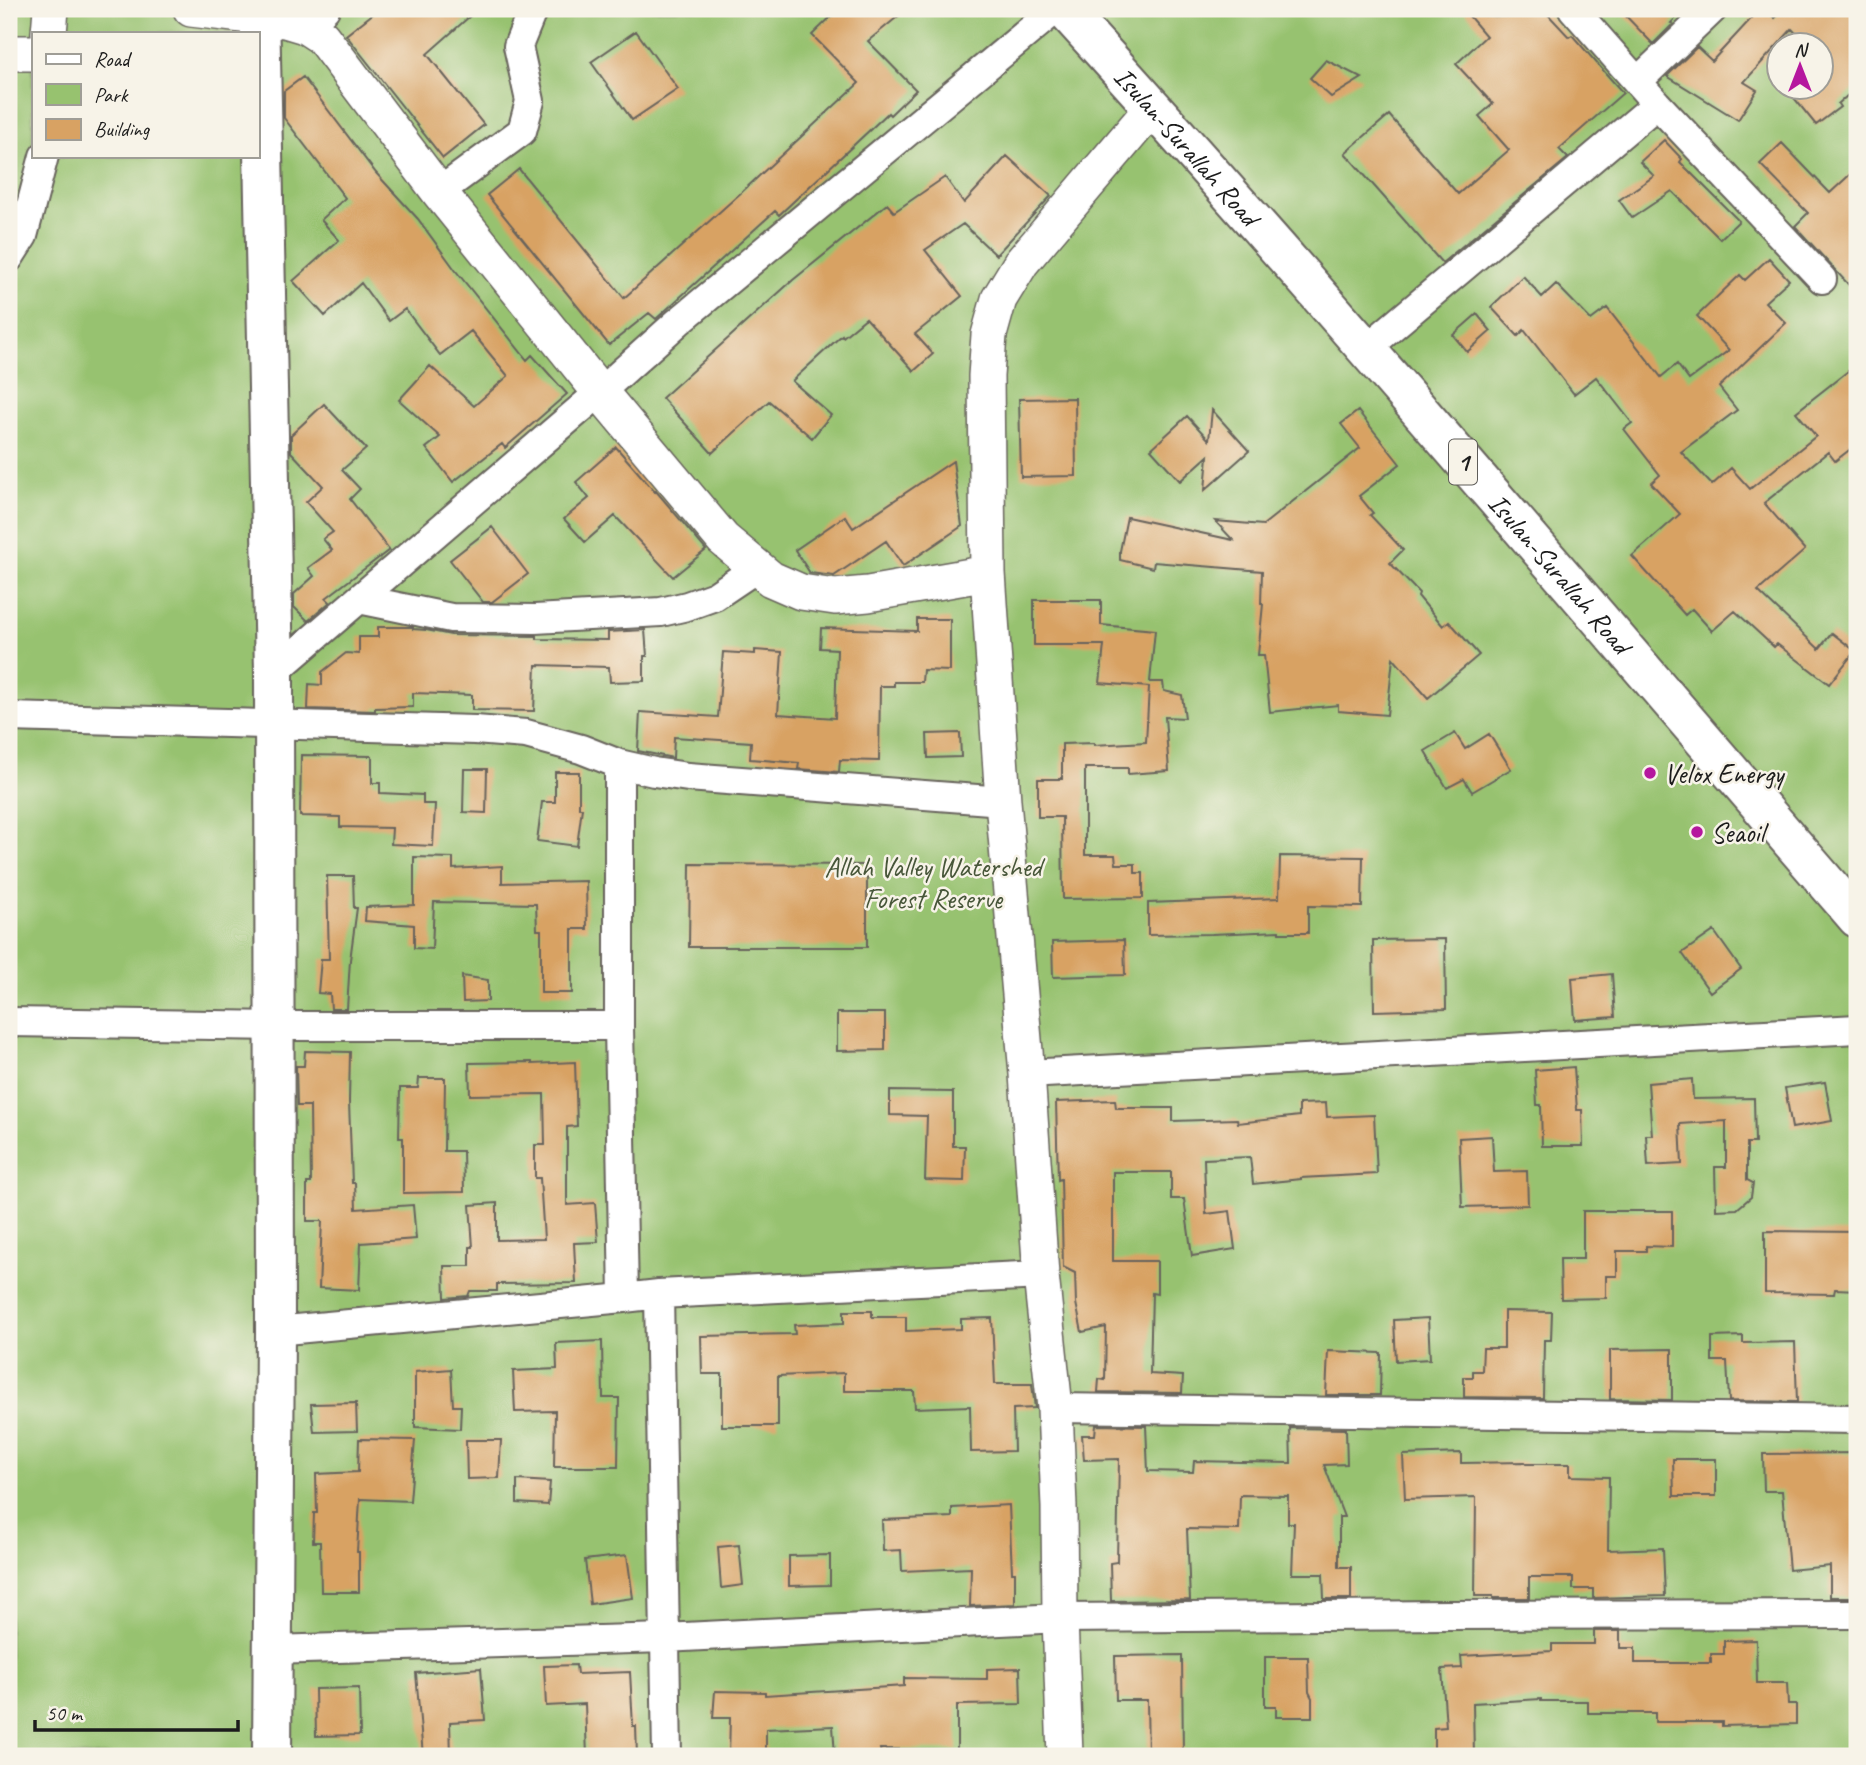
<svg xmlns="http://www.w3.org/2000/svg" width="1866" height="1765" font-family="Caveat,sans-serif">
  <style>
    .green { fill: #97c26f; stroke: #5a6f46; stroke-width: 2; fill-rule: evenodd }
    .building { fill: #d8a263 }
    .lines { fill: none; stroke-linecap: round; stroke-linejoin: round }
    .minor-casing { stroke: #67635c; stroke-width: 32 }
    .tertiary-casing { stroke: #67635c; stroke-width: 38 }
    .secondary-casing { stroke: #67635c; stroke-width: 42 }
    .trunk-casing { stroke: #67635c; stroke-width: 42 }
    .minor { stroke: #fff; stroke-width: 28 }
    .tertiary { stroke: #fff; stroke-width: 35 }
    .secondary { stroke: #fff; stroke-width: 38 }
    .trunk { stroke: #fff; stroke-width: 38 }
    .poi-dot { fill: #b5179e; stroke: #f7f3e8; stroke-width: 2.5 }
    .labels { text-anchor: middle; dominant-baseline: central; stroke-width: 5; stroke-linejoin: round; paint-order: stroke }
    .shield { fill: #f7f3e8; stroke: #5e5c59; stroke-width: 2 }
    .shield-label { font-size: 26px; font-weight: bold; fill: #1c1c1c }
    .street-label { font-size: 28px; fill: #1c1c1c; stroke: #f7f3e8 }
    .poi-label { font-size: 28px; fill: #1c1c1c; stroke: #f7f3e8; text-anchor: start }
    .park-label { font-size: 28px; fill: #475639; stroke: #f7f3e8 }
  </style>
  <rect width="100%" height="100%" fill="#f7f3e8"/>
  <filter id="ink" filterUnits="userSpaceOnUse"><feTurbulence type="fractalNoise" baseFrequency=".0143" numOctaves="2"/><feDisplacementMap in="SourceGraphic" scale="14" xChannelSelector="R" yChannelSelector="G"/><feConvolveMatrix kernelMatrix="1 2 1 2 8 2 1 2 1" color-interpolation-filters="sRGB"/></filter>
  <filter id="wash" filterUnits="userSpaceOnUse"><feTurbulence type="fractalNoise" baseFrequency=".00686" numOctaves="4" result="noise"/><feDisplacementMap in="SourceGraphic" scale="28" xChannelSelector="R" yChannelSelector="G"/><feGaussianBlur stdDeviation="1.57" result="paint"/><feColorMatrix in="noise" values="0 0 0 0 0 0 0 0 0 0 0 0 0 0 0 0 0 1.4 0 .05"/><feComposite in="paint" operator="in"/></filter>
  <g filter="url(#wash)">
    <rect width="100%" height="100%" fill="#f3e8d2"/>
    <path class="green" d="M 9,9 L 1857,9 L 1857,1756 L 9,1756 ZM 33,33 L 257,33 L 257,156 L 33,156 ZM 1778,46 L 1820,46 L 1820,88 L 1778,88 Z"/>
    <g id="blocks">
      <path class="building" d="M 379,9 L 478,9 L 427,54 L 484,125 L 443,158 L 346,35 Z
        M 839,9 L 907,9 L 868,41 L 916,90 L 890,115 L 888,113 L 779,215 L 775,211 L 656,319 L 649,313 L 609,345 L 487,195 L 519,169 L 624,298 L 744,190 L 859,83 L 812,35 Z
        M 1463,9 L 1543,9 L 1569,37 L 1572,35 L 1623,93 L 1559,149 L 1568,158 L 1442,263 L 1345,153 L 1389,115 L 1458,194 L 1509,150 L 1479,116 L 1493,104 L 1456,64 L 1486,36 Z
        M 1619,9 L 1685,9 L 1671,23 L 1673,24 L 1653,44 Z
        M 1760,9 L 1765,9 L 1775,18 L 1778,15 L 1772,9 L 1857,9 L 1857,87 L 1838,104 L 1840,107 L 1816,125 L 1786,88 L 1821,88 L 1821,46 L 1808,46 L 1792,29 L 1744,82 L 1757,90 L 1738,120 L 1667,76 L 1697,47 L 1712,61 Z
        M 636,31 L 678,89 L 632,120 L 591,62 Z
        M 1326,60 L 1362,78 L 1331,97 L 1310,78 Z
        M 303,77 L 376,173 L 418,219 L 456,271 L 527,360 L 532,355 L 567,394 L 505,448 L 502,444 L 453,482 L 426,448 L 440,437 L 399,400 L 430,366 L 474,406 L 508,376 L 471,331 L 440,355 L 405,309 L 389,321 L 361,283 L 325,316 L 293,281 L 339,240 L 321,220 L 345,198 L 284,118 L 284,91 Z
        M 1664,140 L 1682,159 L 1680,162 L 1739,221 L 1720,239 L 1672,191 L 1632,218 L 1619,200 L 1654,176 L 1640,162 Z
        M 1782,143 L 1830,193 L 1857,168 L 1857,294 L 1795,226 L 1808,213 L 1760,164 Z
        M 1007,156 L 1051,196 L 996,255 L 963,224 L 925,250 L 962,296 L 915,334 L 933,354 L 914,371 L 866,318 L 843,337 L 842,335 L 792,381 L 831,415 L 812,438 L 769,401 L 712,453 L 662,398 L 793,280 L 887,204 L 894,212 L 945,177 L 964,203 Z
        M 1769,258 L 1789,280 L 1765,302 L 1786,323 L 1719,387 L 1737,410 L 1681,452 L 1712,485 L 1731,468 L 1750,489 L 1816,436 L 1796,412 L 1857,364 L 1857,444 L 1835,461 L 1828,452 L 1764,503 L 1805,550 L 1758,591 L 1819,649 L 1832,633 L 1855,651 L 1829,684 L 1777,644 L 1774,647 L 1735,611 L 1712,631 L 1692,609 L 1685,615 L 1632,556 L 1680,514 L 1651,483 L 1660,475 L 1624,429 L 1632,423 L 1596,377 L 1574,394 L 1524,330 L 1518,336 L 1491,307 L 1523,276 L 1542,297 L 1556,284 L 1591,320 L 1607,308 L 1661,377 L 1677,364 L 1689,380 L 1729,350 L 1697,316 L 1740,275 L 1745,280 Z
        M 1477,314 L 1491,331 L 1467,352 L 1453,335 Z
        M 1075,398 L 1076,476 L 1021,477 L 1019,399 Z
        M 324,404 L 366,449 L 342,470 L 360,489 L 350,499 L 389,550 L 326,598 L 330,602 L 308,621 L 294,607 L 294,594 L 314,576 L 308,568 L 332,550 L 323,539 L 333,532 L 306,502 L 323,486 L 291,452 L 291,435 Z
        M 1212,410 L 1249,451 L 1205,490 L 1208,456 L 1180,481 L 1151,449 L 1187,416 L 1209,440 Z
        M 1358,411 L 1400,464 L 1359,496 L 1373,513 L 1370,515 L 1403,550 L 1390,563 L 1419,593 L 1418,596 L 1443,626 L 1449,621 L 1479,655 L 1428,698 L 1393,658 L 1387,715 L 1338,711 L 1338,705 L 1270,712 L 1264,655 L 1258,655 L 1263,604 L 1261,604 L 1262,571 L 1154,562 L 1153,568 L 1120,560 L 1120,551 L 1127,517 L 1233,540 L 1215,521 L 1263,525 L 1360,448 L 1341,424 Z
        M 616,447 L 655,492 L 656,491 L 706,550 L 673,577 L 615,516 L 585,542 L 564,519 L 589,498 L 576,482 Z
        M 953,461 L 962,526 L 903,566 L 886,541 L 834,576 L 810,573 L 795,550 L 845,516 L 853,528 Z
        M 492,527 L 528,574 L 492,602 L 483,602 L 450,560 Z
        M 1034,600 L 1101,600 L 1101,625 L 1155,630 L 1150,682 L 1163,682 L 1164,691 L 1182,695 L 1185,718 L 1165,717 L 1169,771 L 1128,774 L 1128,768 L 1085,768 L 1085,855 L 1115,855 L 1116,864 L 1135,864 L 1135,873 L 1143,873 L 1143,898 L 1063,899 L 1062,817 L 1038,817 L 1038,779 L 1062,779 L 1062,744 L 1094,743 L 1094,745 L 1146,742 L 1149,687 L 1100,683 L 1104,645 L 1034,645 Z
        M 917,619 L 950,619 L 950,671 L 923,670 L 922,682 L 894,682 L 894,686 L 880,686 L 879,761 L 840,760 L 839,772 L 798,769 L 799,763 L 750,759 L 751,742 L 674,737 L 673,758 L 638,751 L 640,712 L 718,717 L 723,652 L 755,654 L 755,650 L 782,652 L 778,714 L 835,718 L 837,649 L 820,648 L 821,628 L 917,631 Z
        M 378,627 L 413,627 L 413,629 L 426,630 L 451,635 L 537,636 L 537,639 L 608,640 L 608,632 L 645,630 L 647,656 L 644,656 L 644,681 L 610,682 L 609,667 L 536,665 L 534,711 L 472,710 L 472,695 L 413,693 L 413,707 L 375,708 L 375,711 L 308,709 L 309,684 L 322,685 L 322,672 L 346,653 L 359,654 L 359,637 L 378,637 Z
        M 960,733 L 961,757 L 928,758 L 927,734 Z
        M 1455,733 L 1465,749 L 1489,734 L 1511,769 L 1472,792 L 1464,779 L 1447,788 L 1425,751 Z
        M 301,755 L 372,756 L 372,783 L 380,783 L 380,793 L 423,795 L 423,804 L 435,804 L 433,846 L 391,844 L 392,828 L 340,827 L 340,817 L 300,816 Z
        M 464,769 L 487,769 L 486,813 L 463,812 Z
        M 555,772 L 579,772 L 579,808 L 582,808 L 577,846 L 537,841 L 542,802 L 555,802 Z
        M 1280,856 L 1363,857 L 1362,907 L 1308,906 L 1308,933 L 1279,933 L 1279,931 L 1212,934 L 1148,935 L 1148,903 L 1279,898 Z
        M 414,857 L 453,858 L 453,869 L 502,866 L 502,883 L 586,881 L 587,929 L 572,929 L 572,993 L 541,993 L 541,930 L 537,930 L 536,904 L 434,902 L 432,949 L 414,948 L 414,925 L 365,921 L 366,907 L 414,905 Z
        M 690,864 L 867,865 L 867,947 L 689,947 Z
        M 327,876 L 353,876 L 354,908 L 357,908 L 350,960 L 347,1009 L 331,1009 L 330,994 L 318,993 L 321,959 L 329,959 Z
        M 1714,931 L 1741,969 L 1710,992 L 1682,953 Z
        M 1445,939 L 1446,1009 L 1374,1011 L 1373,940 Z
        M 1124,940 L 1125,975 L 1053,977 L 1052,942 Z
        M 1612,974 L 1615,1017 L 1575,1020 L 1572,978 Z
        M 462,976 L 488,980 L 488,1001 L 463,1002 Z
        M 837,1013 L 885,1013 L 885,1050 L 837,1051 Z
        M 305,1051 L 350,1052 L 349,1102 L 352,1183 L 355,1183 L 356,1209 L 413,1205 L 416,1239 L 361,1243 L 359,1290 L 319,1288 L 322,1221 L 307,1221 L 307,1183 L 311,1183 L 310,1106 L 297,1106 L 296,1066 L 304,1066 Z
        M 532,1062 L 532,1064 L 575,1062 L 577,1126 L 567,1127 L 567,1205 L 595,1203 L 598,1242 L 574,1243 L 576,1283 L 497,1284 L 497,1291 L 470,1291 L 468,1296 L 445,1298 L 444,1266 L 470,1266 L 470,1247 L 473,1247 L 470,1205 L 497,1203 L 497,1240 L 544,1239 L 540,1178 L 535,1178 L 535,1145 L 545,1145 L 544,1094 L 470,1095 L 469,1063 Z
        M 1574,1067 L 1577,1110 L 1582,1110 L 1583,1146 L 1542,1146 L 1541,1105 L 1537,1105 L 1535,1070 Z
        M 419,1078 L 445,1078 L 444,1151 L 463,1151 L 464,1192 L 403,1193 L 403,1138 L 399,1138 L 400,1088 L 418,1088 Z
        M 1692,1079 L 1693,1099 L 1754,1098 L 1755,1143 L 1747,1143 L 1747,1180 L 1753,1183 L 1751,1197 L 1737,1209 L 1716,1210 L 1715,1167 L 1726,1167 L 1726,1121 L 1680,1124 L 1682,1164 L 1648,1166 L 1646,1135 L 1652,1135 L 1648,1083 Z
        M 1825,1082 L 1832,1121 L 1792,1128 L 1785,1088 Z
        M 890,1091 L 953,1092 L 953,1146 L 965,1146 L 964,1181 L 925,1180 L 927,1116 L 890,1115 Z
        M 1115,1100 L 1116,1108 L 1173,1108 L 1173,1121 L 1237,1119 L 1238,1123 L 1299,1116 L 1299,1104 L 1326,1103 L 1327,1117 L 1374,1115 L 1377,1174 L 1301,1178 L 1301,1179 L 1253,1184 L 1250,1157 L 1204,1159 L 1206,1214 L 1230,1211 L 1235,1249 L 1192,1256 L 1184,1199 L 1171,1199 L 1171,1172 L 1113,1172 L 1113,1261 L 1157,1261 L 1157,1294 L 1152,1293 L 1150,1374 L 1183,1376 L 1182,1393 L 1098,1392 L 1099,1379 L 1105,1380 L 1106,1327 L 1082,1332 L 1076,1303 L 1075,1273 L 1063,1267 L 1061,1179 L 1058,1180 L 1056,1102 Z
        M 1492,1136 L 1494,1172 L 1527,1171 L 1528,1205 L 1462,1207 L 1459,1138 Z
        M 1583,1211 L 1672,1211 L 1672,1247 L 1646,1246 L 1646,1251 L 1617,1251 L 1617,1276 L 1606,1276 L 1606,1298 L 1561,1299 L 1560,1259 L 1583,1259 Z
        M 1765,1231 L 1857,1232 L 1857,1290 L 1835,1289 L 1834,1294 L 1765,1293 Z
        M 844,1311 L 872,1311 L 872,1317 L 906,1317 L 906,1331 L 961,1329 L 961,1319 L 992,1318 L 995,1384 L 1032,1384 L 1035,1408 L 1013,1409 L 1014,1451 L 971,1452 L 970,1406 L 915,1408 L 914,1391 L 844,1391 L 844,1373 L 778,1376 L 778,1426 L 722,1426 L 722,1374 L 702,1374 L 701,1336 L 795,1334 L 794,1325 L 844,1323 Z
        M 1504,1311 L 1552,1312 L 1551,1340 L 1544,1340 L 1543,1398 L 1464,1397 L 1464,1377 L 1473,1377 L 1473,1371 L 1482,1371 L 1483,1348 L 1504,1348 Z
        M 1428,1318 L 1430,1359 L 1396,1361 L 1394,1320 Z
        M 1743,1336 L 1743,1343 L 1795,1342 L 1797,1402 L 1729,1401 L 1727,1361 L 1712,1361 L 1712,1337 Z
        M 602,1341 L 603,1398 L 619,1398 L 618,1467 L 554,1467 L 555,1411 L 515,1412 L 513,1371 L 557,1369 L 556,1343 Z
        M 1672,1349 L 1672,1400 L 1610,1399 L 1610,1350 Z
        M 1328,1351 L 1381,1353 L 1380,1395 L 1326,1395 Z
        M 451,1369 L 453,1406 L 461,1406 L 460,1429 L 415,1427 L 415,1372 Z
        M 356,1403 L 357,1431 L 314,1432 L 311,1404 Z
        M 1096,1425 L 1146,1426 L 1148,1471 L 1193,1472 L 1194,1461 L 1291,1463 L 1290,1428 L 1346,1429 L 1347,1464 L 1324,1465 L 1344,1517 L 1339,1517 L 1339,1567 L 1351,1567 L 1351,1599 L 1324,1599 L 1323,1574 L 1292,1574 L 1294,1523 L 1288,1523 L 1288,1496 L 1240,1495 L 1239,1530 L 1187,1529 L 1190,1600 L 1111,1601 L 1110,1563 L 1117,1562 L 1119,1459 L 1084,1460 L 1082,1435 L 1095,1435 Z
        M 359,1439 L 415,1440 L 410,1501 L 360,1499 L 357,1552 L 359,1552 L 359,1592 L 321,1592 L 320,1542 L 313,1542 L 314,1513 L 317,1513 L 316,1474 L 358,1472 Z
        M 466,1440 L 501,1440 L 499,1478 L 467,1479 Z
        M 1461,1453 L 1461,1463 L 1525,1462 L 1526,1464 L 1570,1464 L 1570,1476 L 1609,1477 L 1608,1550 L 1663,1548 L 1665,1596 L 1593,1598 L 1593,1589 L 1573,1589 L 1573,1577 L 1529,1577 L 1529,1598 L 1493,1598 L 1493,1596 L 1475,1596 L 1476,1497 L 1405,1499 L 1403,1455 Z
        M 1857,1453 L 1857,1597 L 1830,1597 L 1830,1566 L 1789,1570 L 1782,1491 L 1764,1491 L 1763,1454 Z
        M 1673,1459 L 1716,1459 L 1716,1496 L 1674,1496 Z
        M 517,1480 L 550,1482 L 548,1505 L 517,1503 Z
        M 1009,1505 L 1012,1572 L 1015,1572 L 1015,1604 L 970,1606 L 971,1568 L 902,1571 L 901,1550 L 883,1551 L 882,1520 L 952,1517 L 952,1508 Z
        M 739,1545 L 743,1585 L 721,1588 L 718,1547 Z
        M 627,1555 L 633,1598 L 590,1604 L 585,1560 Z
        M 830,1555 L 830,1585 L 789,1586 L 789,1556 Z
        M 1594,1631 L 1620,1631 L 1620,1648 L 1635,1648 L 1635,1663 L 1711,1663 L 1711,1654 L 1724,1654 L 1724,1641 L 1756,1640 L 1757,1683 L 1787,1683 L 1788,1704 L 1796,1704 L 1796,1724 L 1722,1726 L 1722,1722 L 1655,1722 L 1655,1713 L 1588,1713 L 1588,1701 L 1541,1701 L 1541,1699 L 1473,1703 L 1474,1756 L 1434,1756 L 1434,1728 L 1446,1727 L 1442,1669 L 1462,1668 L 1461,1656 L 1552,1651 L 1552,1644 L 1594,1644 Z
        M 1182,1655 L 1183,1756 L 1148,1756 L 1147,1700 L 1116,1700 L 1115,1656 Z
        M 1265,1657 L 1308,1657 L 1309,1692 L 1312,1698 L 1312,1717 L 1276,1717 L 1276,1706 L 1265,1706 Z
        M 576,1665 L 577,1674 L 630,1672 L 633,1726 L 636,1726 L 637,1756 L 587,1756 L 585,1704 L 546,1706 L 544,1666 Z
        M 481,1668 L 485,1720 L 450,1722 L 451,1756 L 423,1756 L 416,1673 Z
        M 1020,1668 L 1021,1704 L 957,1705 L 957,1750 L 880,1749 L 881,1756 L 835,1756 L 833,1726 L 766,1729 L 766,1756 L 729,1756 L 730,1718 L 713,1718 L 715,1691 L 765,1692 L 765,1695 L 904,1686 L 904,1678 L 987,1679 L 987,1669 Z
        M 359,1688 L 360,1735 L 316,1736 L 315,1689 Z"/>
    </g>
  </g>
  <g filter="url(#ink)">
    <use href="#blocks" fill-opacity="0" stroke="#67635c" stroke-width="2"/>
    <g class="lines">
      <defs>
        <path id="minor" d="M 1573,9 L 1657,104 L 1822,279
          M 305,26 L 325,9
          M 1638,81 L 1713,9
          M 439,192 L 522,131 L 530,101 L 518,46 L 533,9
          M 9,258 L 23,236 L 44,156
          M 1366,349 L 1657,104
          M 359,599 L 451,618 L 535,619 L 661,612 L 687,606 L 715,596 L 758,567
          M 274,672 L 600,392 L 678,322 L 1056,9
          M 9,717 L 475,730 L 526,734 L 581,749 L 619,764
          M 1003,801 L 688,777 L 654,772 L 619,764 L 619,1026 L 624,1298 L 659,1294 L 1041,1275
          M 9,1022 L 275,1026 L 619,1026
          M 1027,1074 L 1857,1029
          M 659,1294 L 667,1756
          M 275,1331 L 624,1298
          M 1055,1408 L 1857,1419
          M 272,1650 L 665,1638 L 1060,1618 L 1448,1615 L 1857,1614"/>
        <path id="tertiary" d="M 191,9 L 285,20 L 305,26 L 322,37 L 439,192 L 600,392 L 723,539 L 771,579 L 801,592 L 835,597 L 868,594 L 988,573
          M 49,33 L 51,9
          M 9,53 L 33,53
          M 1065,1756 L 1060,1618 L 1059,1507 L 1055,1408 L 1041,1275 L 1027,1074 L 1003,801 L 988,573 L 986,376 L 989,335 L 999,299 L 1021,263 L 1153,107"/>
        <path id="secondary" d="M 260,9 L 274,672 L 275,1331 L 272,1756"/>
        <g id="trunk">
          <path id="s1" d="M 1064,9 C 1335,307 1594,614 1857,918"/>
        </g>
      </defs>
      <use href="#minor" class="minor-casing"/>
      <use href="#tertiary" class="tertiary-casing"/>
      <use href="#secondary" class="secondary-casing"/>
      <use href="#trunk" class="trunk-casing"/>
      <use href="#minor" class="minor"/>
      <use href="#tertiary" class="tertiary"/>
      <use href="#secondary" class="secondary"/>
      <use href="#trunk" class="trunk"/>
    </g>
  </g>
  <g class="poi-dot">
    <circle cx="1650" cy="773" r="7"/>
    <circle cx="1697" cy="832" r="7"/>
  </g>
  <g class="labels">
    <rect class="shield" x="1449" y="439.5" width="28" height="45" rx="5"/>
    <g class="shield-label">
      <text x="1463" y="462">1</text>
    </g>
    <g class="street-label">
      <text stroke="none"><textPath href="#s1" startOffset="184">Isulan-Surallah Road</textPath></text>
      <text stroke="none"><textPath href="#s1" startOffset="751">Isulan-Surallah Road</textPath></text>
    </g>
    <g class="poi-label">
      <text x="1664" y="773">Velox Energy</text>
      <text x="1711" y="832">Seaoil</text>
    </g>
    <g class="park-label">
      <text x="933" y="866">Allah Valley Watershed<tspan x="933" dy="32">Forest Reserve</tspan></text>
    </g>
  </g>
  <rect width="1866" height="1765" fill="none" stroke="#f7f3e8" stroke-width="35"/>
  <rect x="32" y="32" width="228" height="126" fill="#f7f3e8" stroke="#9f9d96" stroke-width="2"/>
  <rect x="46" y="54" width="35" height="10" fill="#ffffff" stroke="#9f9d96" stroke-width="2"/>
  <text x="94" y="66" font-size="21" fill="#1c1c1c">Road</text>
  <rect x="46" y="84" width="35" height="21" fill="#97c26f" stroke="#9f9d96" stroke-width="2"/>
  <text x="94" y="102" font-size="21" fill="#1c1c1c">Park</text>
  <rect x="46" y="119" width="35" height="21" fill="#d8a263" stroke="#9f9d96" stroke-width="2"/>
  <text x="94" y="136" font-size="21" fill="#1c1c1c">Building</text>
  <g transform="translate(1800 66)"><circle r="33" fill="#f7f3e8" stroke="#9f9d96" stroke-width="2"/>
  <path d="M0-5L12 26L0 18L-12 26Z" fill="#b5179e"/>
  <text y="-10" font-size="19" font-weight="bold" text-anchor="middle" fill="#1c1c1c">N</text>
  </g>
  <path d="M35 1720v10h203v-10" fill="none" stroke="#1c1c1c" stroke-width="3.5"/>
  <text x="46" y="1720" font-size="21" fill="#1c1c1c" stroke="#f7f3e8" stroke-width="5" paint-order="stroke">50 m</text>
</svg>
